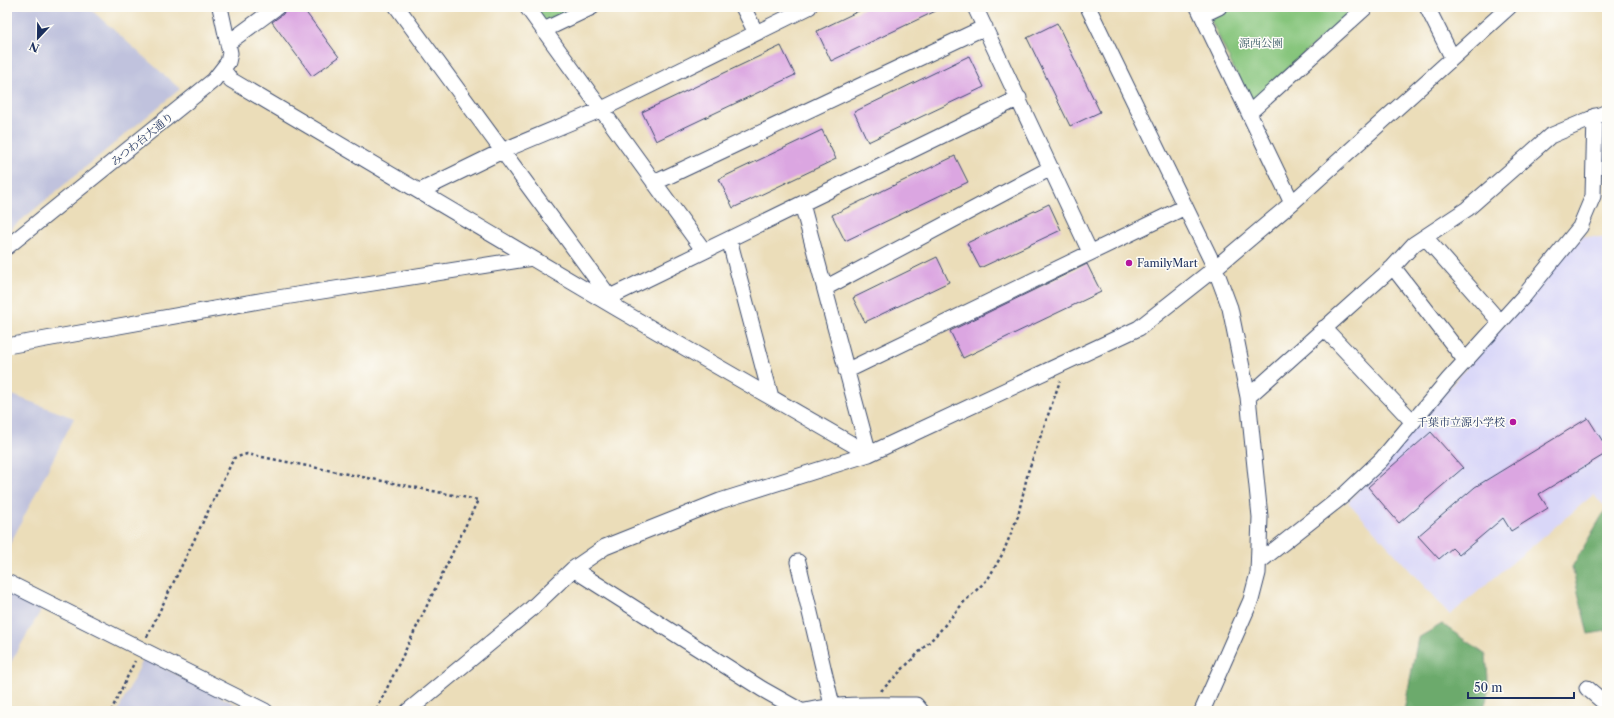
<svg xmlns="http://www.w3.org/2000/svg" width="1614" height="718" font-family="'Libre Caslon Text','Noto Serif JP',serif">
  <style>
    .built { fill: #d9d7f8 }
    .industrial { fill: #c0c2dd }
    .green { fill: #86c57c; stroke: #507a6d }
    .forest { fill: #6caa6c; stroke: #446c65 }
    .building { fill: #dba6e1 }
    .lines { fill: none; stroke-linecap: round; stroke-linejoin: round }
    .minor-casing { stroke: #3a496c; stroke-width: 17 }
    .path { stroke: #3a496c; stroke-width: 2.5; stroke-dasharray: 3 3; stroke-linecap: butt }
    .minor { stroke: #fff; stroke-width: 15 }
    .poi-dot { fill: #b5179e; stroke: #fdfcf7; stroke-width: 1.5 }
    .labels { text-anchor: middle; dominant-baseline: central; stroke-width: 3; stroke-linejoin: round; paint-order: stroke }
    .park-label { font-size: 11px; fill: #3b5c67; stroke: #fdfcf7 }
    .street-label { font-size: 11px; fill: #1b2f5e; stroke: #fdfcf7 }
    .poi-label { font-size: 11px; fill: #1b2f5e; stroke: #fdfcf7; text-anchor: start }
  </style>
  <rect width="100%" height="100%" fill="#fdfcf7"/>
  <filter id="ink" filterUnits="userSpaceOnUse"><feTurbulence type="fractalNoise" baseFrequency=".025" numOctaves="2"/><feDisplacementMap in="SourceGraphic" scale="8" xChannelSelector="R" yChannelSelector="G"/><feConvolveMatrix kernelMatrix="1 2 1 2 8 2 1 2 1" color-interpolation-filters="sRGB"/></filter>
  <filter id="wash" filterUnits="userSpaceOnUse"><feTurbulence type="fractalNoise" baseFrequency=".012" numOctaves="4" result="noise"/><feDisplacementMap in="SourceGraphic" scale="16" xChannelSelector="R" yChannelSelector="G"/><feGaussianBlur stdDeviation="0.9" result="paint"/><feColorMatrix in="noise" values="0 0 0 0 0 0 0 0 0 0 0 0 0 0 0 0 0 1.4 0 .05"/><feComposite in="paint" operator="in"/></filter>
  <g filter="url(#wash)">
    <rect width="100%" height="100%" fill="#ebddb9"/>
    <path class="built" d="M 1583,236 L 1607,238 L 1607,508 L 1593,495 L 1450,615 L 1348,502 Z"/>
    <path class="industrial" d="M 7,7 L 88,7 L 180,89 L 7,232 Z
      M 7,393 L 74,418 L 7,550 Z
      M 7,587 L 44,605 L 7,669 Z
      M 144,658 L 249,711 L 118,711 Z"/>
    <path class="green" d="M 530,7 L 580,7 L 545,23 Z
      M 1233,7 L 1355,7 L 1250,103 L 1210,18 Z"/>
    <path class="forest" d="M 1607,507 L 1607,631 L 1588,634 L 1572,567 Z
      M 1442,624 L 1486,655 C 1487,671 1492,698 1481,711 L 1404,711 L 1418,638 Z"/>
    <g id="blocks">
      <path class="building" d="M 286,7 L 302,7 L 339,57 L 312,76 L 272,22 L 283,14 Z
        M 867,7 L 944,7 L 831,61 L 817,31 Z
        M 1057,23 L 1100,112 L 1070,126 L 1027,38 Z
        M 781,46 L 795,75 L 656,141 L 642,112 Z
        M 969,56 L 984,87 L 868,142 L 854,112 Z
        M 822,130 L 836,159 L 733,208 L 719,179 Z
        M 955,156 L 968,182 L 845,241 L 832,215 Z
        M 1049,204 L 1061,230 L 980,268 L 967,243 Z
        M 937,257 L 949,282 L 865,322 L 853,298 Z
        M 1087,264 L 1101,292 L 963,358 L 950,331 Z
        M 1588,418 L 1607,448 L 1607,453 L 1539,494 L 1548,508 L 1511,531 L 1503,518 L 1459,555 L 1452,548 L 1439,559 L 1418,536 L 1475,487 Z
        M 1431,432 L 1463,468 L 1399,523 L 1368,487 Z"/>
    </g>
  </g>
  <g filter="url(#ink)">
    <use href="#blocks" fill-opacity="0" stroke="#3a496c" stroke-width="1"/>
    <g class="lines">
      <defs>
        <path id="minor" d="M 397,7 L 614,303
          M 527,7 L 704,251
          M 743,7 L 756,33
          M 975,7 L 1090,252
          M 1088,7 L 1215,268 L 1230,308 L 1248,397 L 1260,517 L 1258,573 L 1251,600 L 1202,711
          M 1198,7 L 1292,203
          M 1427,7 L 1452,57
          M 1202,15 L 1219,7
          M 544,30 L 592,7
          M 228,43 L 277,7
          M 223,70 L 231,80 L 618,309 L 869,454
          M 1249,113 L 1366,7
          M 654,183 L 985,27
          M 420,191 L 502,151 L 600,110 L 809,7
          M 802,204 L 869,454
          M 1425,237 L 1500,322
          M 729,239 L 771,397
          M 7,247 L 214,80 L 228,62 L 230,53 L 220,7
          M 1393,267 L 1465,360
          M 825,288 L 1051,168
          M 610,297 L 1019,98
          M 1324,328 L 1413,422
          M 7,346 L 265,300 L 532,258
          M 846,371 L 1185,207
          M 1248,397 L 1393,267 L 1414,244 L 1467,209 L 1550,136 L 1607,112
          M 798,562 L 832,705
          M 1259,562 L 1344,495 L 1381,460 L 1448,380 L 1524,296 L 1580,227 L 1593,196 L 1595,116
          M 573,569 L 762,689 L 801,711
          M 7,582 L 265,711
          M 1587,688 L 1607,705
          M 408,711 L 530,610 L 573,569 L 605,547 L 720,501 L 869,454 L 1139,328 L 1215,268 L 1292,203 L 1509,7
          M 805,711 C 843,703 878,705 916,705 L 921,711"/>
      </defs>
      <use href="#minor" class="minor-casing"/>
      <path class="path" d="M 147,637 L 234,458 L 247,454 L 478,500 L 376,711
        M 881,691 L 939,632 L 964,602 L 988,579 L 1003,553 L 1018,516 L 1028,472 L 1060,381
        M 111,711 L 135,661"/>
      <use href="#minor" class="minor"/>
    </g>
  </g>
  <g class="poi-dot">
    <circle cx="1129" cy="263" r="4"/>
    <circle cx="1513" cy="422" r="4"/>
  </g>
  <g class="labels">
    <g class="park-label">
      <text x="1261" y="43">源西公園</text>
    </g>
    <g class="street-label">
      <text transform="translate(142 139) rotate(-39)">みつわ台大通り</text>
    </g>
    <g class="poi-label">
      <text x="1137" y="263">FamilyMart</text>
      <text x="1505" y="422" text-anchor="end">千葉市立源小学校</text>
    </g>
  </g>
  <rect width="1614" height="718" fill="none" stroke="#fdfcf7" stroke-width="24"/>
  <g transform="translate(38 38) rotate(202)" stroke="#fdfcf7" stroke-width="3" paint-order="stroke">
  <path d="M0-3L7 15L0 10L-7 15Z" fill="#1b2f5e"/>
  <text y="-6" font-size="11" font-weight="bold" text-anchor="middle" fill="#1b2f5e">N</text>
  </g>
  <path d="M1468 692v6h106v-6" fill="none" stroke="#1b2f5e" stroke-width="2"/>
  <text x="1474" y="692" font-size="12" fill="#1b2f5e" stroke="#fdfcf7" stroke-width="3" paint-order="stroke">50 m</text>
</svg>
